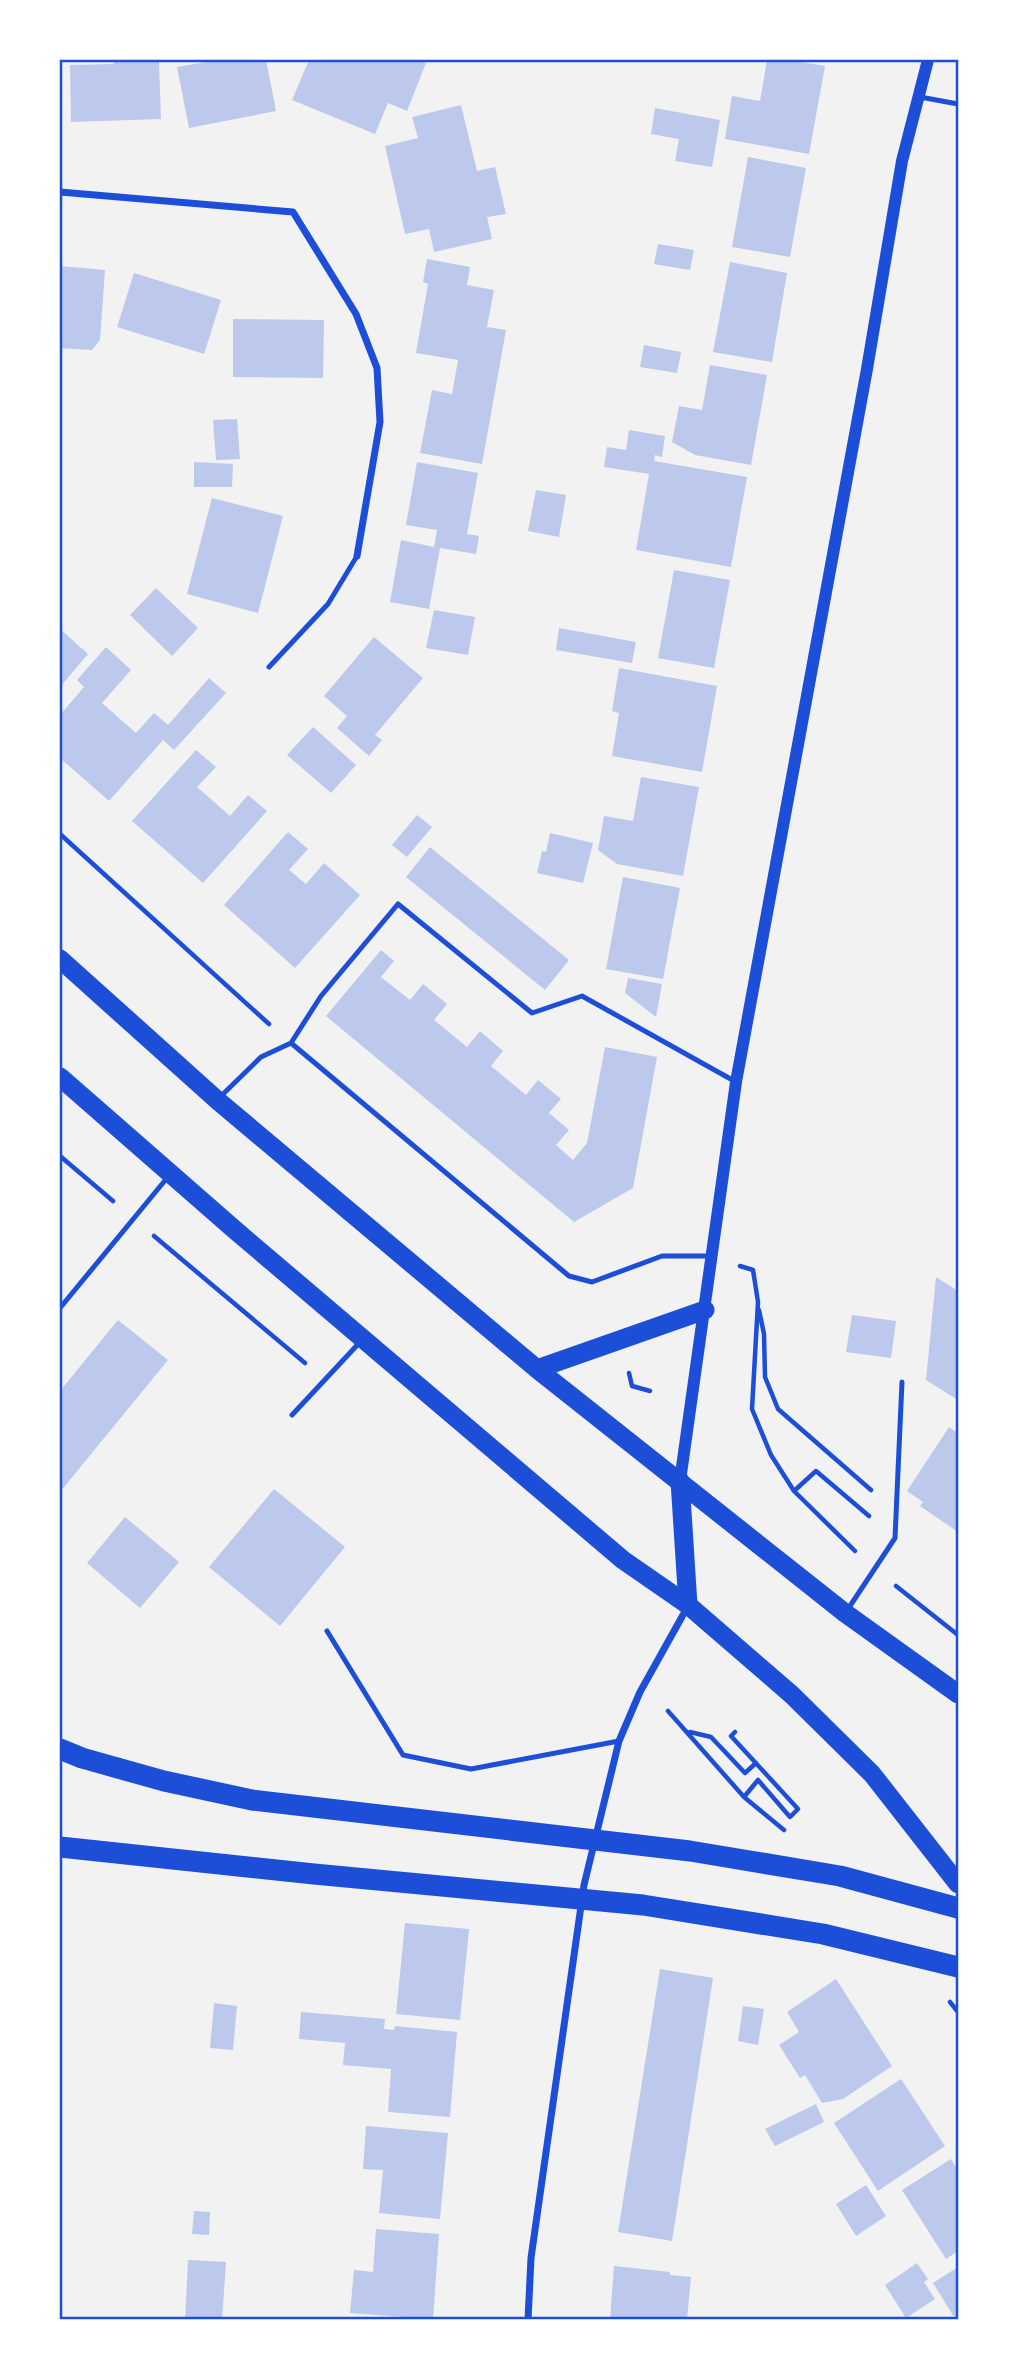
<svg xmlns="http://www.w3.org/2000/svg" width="1018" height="2379" font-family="Inter,sans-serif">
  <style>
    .building { fill: #bdc9ec }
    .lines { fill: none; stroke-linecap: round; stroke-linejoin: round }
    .path { stroke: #1d4ed8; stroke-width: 4.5 }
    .service { stroke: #1d4ed8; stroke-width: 5 }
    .minor { stroke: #1d4ed8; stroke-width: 7 }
    .tertiary { stroke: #1d4ed8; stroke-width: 12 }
    .trunk { stroke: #1d4ed8; stroke-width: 19 }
    .motorway { stroke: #1d4ed8; stroke-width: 21 }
    .neatline { fill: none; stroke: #1d4ed8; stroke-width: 2.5 }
  </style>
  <rect width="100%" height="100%" fill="#f2f2f2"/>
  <path class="building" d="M 114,60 L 155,60 L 155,62 L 159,62 L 161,119 L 71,122 L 70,65 L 114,64 Z
    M 218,60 L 266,60 L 276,111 L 189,128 L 177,67 Z
    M 309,60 L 418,60 L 426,63 L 407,111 L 388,103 L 375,134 L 292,100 Z
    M 767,60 L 788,60 L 825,66 L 809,154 L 725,139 L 732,96 L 760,101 Z
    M 461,105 L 477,171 L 495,167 L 506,214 L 487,217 L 492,239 L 434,252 L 429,229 L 405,234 L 385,146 L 418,138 L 412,117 Z
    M 655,108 L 720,120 L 712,167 L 675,161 L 679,139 L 651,134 Z
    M 748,157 L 806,168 L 790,257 L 732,247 Z
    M 658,244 L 694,250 L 690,270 L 654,264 Z
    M 427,259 L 470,267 L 467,285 L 494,290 L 487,327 L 506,330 L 482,464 L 420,453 L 432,390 L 452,394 L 458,360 L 416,353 L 428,284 L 423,282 Z
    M 730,262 L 787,273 L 772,362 L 713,352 Z
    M 60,266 L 105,270 L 100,340 L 92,350 L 60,348 Z
    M 134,273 L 221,300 L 204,354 L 117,327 Z
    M 233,319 L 324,320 L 323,378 L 233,377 Z
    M 644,345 L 681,352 L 677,373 L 640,367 Z
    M 710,365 L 767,375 L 751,465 L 695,455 L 672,442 L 679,406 L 702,410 Z
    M 237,419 L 240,459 L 216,460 L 213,420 Z
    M 629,430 L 665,436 L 662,457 L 655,455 L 654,461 L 747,477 L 731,567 L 636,550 L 649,474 L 604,467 L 607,447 L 626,450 Z
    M 194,462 L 233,464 L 232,487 L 194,487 Z
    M 417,462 L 478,473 L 467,534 L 479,536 L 476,554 L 440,548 L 429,609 L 390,602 L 401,540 L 434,547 L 437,530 L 406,525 Z
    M 536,490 L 566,495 L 559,537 L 528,531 Z
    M 212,498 L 283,516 L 258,613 L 187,594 Z
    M 674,570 L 730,580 L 714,668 L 658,658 Z
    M 156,588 L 198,628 L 172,656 L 130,615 Z
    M 434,610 L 475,617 L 468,655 L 426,648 Z
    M 559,628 L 636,642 L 632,663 L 556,650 Z
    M 60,629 L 88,654 L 60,687 Z
    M 374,637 L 423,678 L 375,735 L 382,740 L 369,756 L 337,728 L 347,716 L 324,696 Z
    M 106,647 L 131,670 L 102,703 L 136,733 L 154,713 L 168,725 L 209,678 L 226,693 L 174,750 L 163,740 L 109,801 L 60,758 L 60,715 L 84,687 L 77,680 Z
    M 619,668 L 717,686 L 702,772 L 612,756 L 619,713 L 612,711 Z
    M 313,727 L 356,765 L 331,793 L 287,755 Z
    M 196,750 L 216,767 L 197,787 L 213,801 L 230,816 L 248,795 L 267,811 L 203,883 L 132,821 Z
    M 641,777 L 699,787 L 683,876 L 617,864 L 598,850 L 604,816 L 633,821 Z
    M 417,815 L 432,827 L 407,857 L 392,845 Z
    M 288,832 L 308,849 L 289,870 L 306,884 L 324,863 L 360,895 L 295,968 L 224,905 Z
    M 550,833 L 593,843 L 583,883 L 537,873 L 542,851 L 546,852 Z
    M 430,847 L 569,960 L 545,990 L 406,877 Z
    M 623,877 L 680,888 L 663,979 L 606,969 Z
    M 381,950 L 394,961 L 381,977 L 410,1000 L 423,984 L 447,1004 L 434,1020 L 467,1047 L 480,1031 L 503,1051 L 491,1066 L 526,1095 L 538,1080 L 561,1099 L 549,1113 L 569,1130 L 556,1145 L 573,1160 L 587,1143 L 605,1047 L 657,1057 L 633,1188 L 574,1222 L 326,1016 Z
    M 628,978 L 662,984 L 656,1017 L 625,993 Z
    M 936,1277 L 958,1291 L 958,1400 L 926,1380 Z
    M 852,1315 L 896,1321 L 891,1358 L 846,1352 Z
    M 118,1320 L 168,1360 L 60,1492 L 60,1391 Z
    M 949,1427 L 958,1433 L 958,1532 L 920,1506 L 923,1502 L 907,1491 Z
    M 274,1489 L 345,1547 L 280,1626 L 209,1567 Z
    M 125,1517 L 179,1562 L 140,1608 L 87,1563 Z
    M 405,1923 L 469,1929 L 460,2020 L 396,2014 Z
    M 660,1969 L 713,1978 L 672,2241 L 618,2232 Z
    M 836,1979 L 892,2066 L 843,2099 L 822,2103 L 805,2075 L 800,2078 L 779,2045 L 799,2032 L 787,2012 Z
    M 214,2003 L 237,2006 L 233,2050 L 210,2048 Z
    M 743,2006 L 764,2009 L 758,2045 L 738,2041 Z
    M 301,2012 L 385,2019 L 384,2029 L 394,2030 L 395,2026 L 457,2032 L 450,2117 L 388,2112 L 391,2069 L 343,2065 L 345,2043 L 299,2039 Z
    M 901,2079 L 945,2146 L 878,2191 L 834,2123 Z
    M 816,2104 L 824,2122 L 775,2146 L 765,2129 Z
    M 366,2126 L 448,2133 L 440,2219 L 379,2213 L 383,2170 L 363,2169 Z
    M 951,2159 L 958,2170 L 958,2251 L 946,2259 L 902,2190 Z
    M 866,2185 L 886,2216 L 856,2236 L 836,2204 Z
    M 194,2211 L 210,2212 L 209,2235 L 192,2234 Z
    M 376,2229 L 439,2234 L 433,2319 L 350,2313 L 354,2270 L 373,2272 Z
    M 188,2260 L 226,2262 L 222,2320 L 185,2320 Z
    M 917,2263 L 928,2279 L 924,2282 L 935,2299 L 906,2318 L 885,2285 Z
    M 614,2266 L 670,2272 L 670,2275 L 691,2277 L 687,2320 L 610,2320 Z
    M 958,2267 L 958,2314 L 954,2317 L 933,2283 Z"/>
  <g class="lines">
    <path class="path" d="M 60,834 L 269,1024
      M 60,1156 L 113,1201
      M 154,1236 L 305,1363
      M 740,1266 L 753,1270 L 758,1302 L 752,1409 L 771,1455 L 794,1491 L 855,1551
      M 759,1310 L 764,1334 L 765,1377 L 778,1409 L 871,1490
      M 629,1373 L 632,1386 L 650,1391
      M 794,1491 L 816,1471 L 869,1516
      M 896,1586 L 958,1635
      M 668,1711 L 744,1797 L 784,1830
      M 690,1732 L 711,1737 L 745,1773 L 756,1763
      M 735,1732 L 731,1736 L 798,1809 L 790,1817 L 758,1780 L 744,1797
      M 950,2002 L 958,2012"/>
    <path class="service" d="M 920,97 L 958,104
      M 269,667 L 328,604 L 357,556
      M 291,1043 L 321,996 L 398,904 L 532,1013 L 582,996 L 736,1082
      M 219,1098 L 261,1057 L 291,1043 L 569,1276 L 592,1282 L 662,1256 L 712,1256
      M 60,1308 L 167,1178
      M 292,1415 L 361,1341
      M 848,1609 L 895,1538 L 902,1382
      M 327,1631 L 403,1755 L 471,1769 L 619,1741"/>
    <path class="minor" d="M 60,192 L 293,212 L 356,314 L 377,368 L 380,422 L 357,556
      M 528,2320 L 531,2258 L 584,1885 L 619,1741 L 640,1692 L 688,1606"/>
    <path class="tertiary" d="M 680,1481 L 736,1082 L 867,369 L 902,161 L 928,60"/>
    <path class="trunk" d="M 60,959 L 217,1100 L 537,1369 L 845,1613 L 958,1694
      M 60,1077 L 235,1230 L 623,1560 L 688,1605 L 792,1695 L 872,1774 L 958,1884
      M 537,1369 L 705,1310
      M 680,1481 L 688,1605"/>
    <path class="motorway" d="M 60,1749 L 82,1758 L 164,1781 L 252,1800 L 690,1851 L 840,1876 L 958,1908
      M 60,1847 L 314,1874 L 643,1905 L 823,1934 L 958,1967"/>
  </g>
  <rect width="1018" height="2379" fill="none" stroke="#ffffff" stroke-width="122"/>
  <rect x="61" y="61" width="896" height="2257" class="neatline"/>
</svg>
